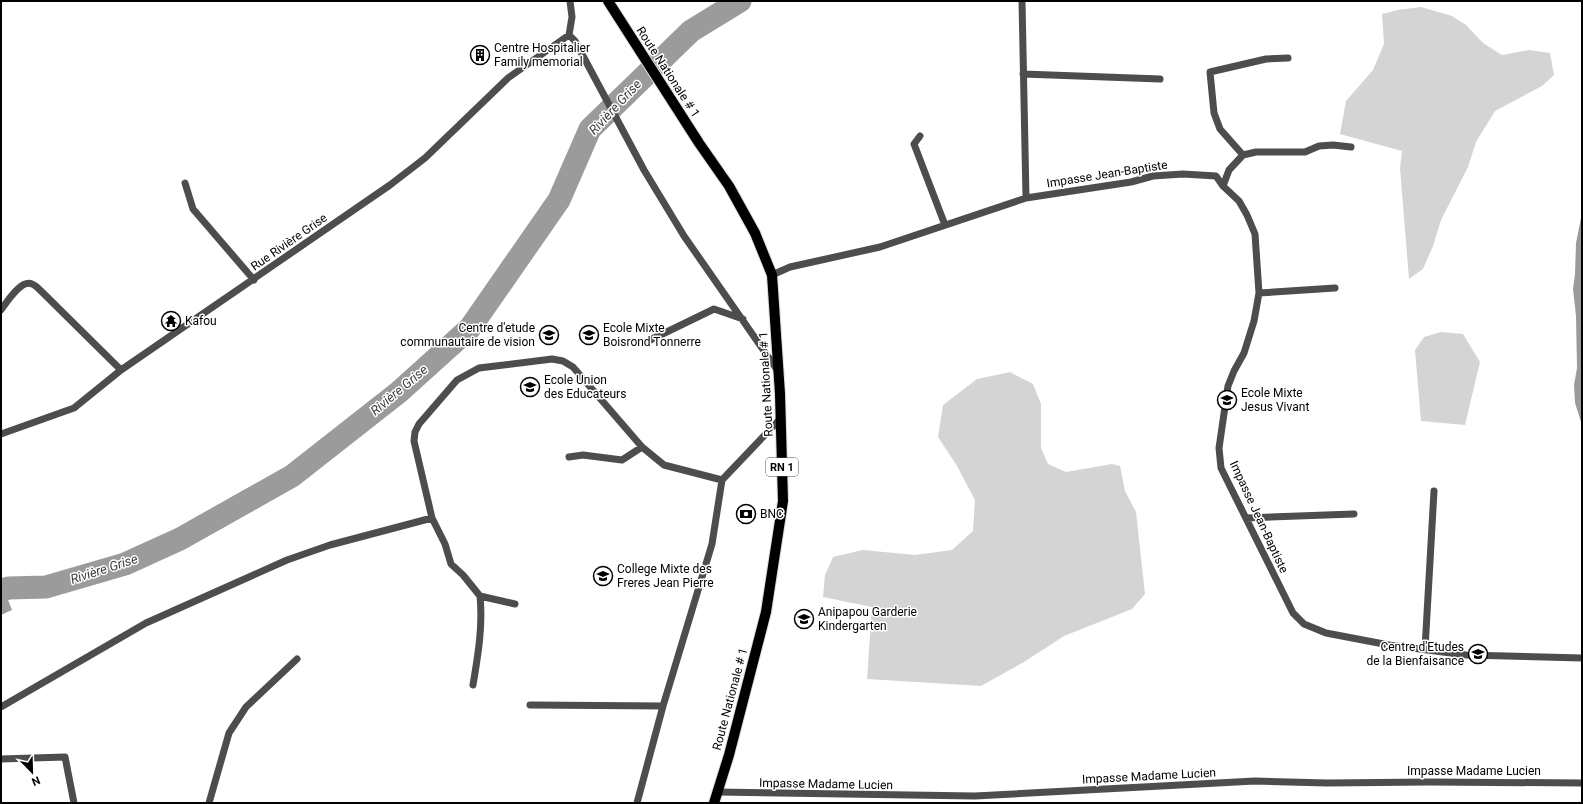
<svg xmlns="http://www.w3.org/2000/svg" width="1583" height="804" font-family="Roboto,sans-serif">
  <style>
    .green { fill: #d4d4d4 }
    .water { fill: #9b9b9b }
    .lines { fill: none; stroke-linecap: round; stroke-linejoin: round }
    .river { stroke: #9b9b9b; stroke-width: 23 }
    .major-casing { stroke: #dbdbdb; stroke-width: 12 }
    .minor { stroke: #4d4d4d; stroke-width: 7 }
    .major { stroke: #000; stroke-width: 10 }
    .labels { text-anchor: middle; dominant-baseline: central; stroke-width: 3; stroke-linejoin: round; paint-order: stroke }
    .shield { fill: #fff; stroke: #4c4c4c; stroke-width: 1 }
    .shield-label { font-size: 11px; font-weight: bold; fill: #000 }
    .poi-label { font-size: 12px; fill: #000; stroke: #fff; text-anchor: start }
    .street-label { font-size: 12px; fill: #000; stroke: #fff }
    .water-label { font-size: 13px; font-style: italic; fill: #3c3c3c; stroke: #fff }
  </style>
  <rect width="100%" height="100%" fill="#fff"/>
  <path class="green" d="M 1421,7 L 1452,16 L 1466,25 L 1483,43 L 1502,55 L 1529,50 L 1550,53 L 1554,75 L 1542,86 L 1495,111 L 1476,142 L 1468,167 L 1441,220 L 1433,246 L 1423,269 L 1409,279 L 1400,168 L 1402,151 L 1340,134 L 1346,101 L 1373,70 L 1384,44 L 1382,14 L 1398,10 Z
    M 1441,332 L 1463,334 L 1480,362 L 1465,425 L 1421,421 L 1415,350 L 1424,337 Z
    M 1010,372 L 1033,384 L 1041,404 L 1041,448 L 1048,464 L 1066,472 L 1112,464 L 1120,466 L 1125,491 L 1136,512 L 1145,594 L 1132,609 L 1064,636 L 1024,662 L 981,686 L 867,679 L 872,607 L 823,597 L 825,575 L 833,557 L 863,550 L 915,555 L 952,550 L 973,531 L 975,500 L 957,466 L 938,437 L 943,405 L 977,379 Z"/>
  <path class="water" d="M 1582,213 L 1582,425 L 1575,403 L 1574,385 L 1577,368 L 1576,316 L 1573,289 L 1575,274 L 1576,243 Z
    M 1,582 L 12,610 L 1,615 Z"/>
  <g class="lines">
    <path class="river" d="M 1,590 L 9,588 L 46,587 L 125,564 L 180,539 L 292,476 L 399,392 L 470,328 L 559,200 L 590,129 L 691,31 L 740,1"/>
    <defs>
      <path id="major" d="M 608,1 L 699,143 L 729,186 L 755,233 L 772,275 L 780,394 L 783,501 L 766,612 L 729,755 L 714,803"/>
    </defs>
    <use href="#major" class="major-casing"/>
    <path class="minor" d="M 570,1 L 572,17 L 569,35 L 575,41 L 644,170 L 684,236 L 778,371
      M 1022,1 L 1026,198
      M 1023,74 L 1160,79
      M 920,136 L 914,144 L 945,225
      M 1243,155 L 1220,129 L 1214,113 L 1210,72 L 1266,59 L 1288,58
      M 185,183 L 193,209 L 254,280
      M 1223,186 L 1229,170 L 1243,155 L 1256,152 L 1305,152 L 1319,146 L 1333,145 L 1351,147
      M 772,275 L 790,267 L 880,247 L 1026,198 L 1131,182 L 1153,176 L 1183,174 L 1216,176 L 1223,186 L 1239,201 L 1247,215 L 1255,234 L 1259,293 L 1254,321 L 1244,353 L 1234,371 L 1228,386 L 1219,448 L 1221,468 L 1293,613 L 1304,624 L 1326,633 L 1389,645 L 1466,655 L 1582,658
      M 1259,293 L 1335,288
      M 1,310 C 7,302 21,279 32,284 C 35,285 38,288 40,290 L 121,370
      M 644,343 L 714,309 L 743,319
      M 1,434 L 74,408 L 121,370 L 390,185 L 425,158 L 508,78 L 569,35
      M 569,457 L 583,455 L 622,460 L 642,447
      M 432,518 L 445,544 L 451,564 L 463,575 L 480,596 L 515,604
      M 1246,518 L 1354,514
      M 1425,649 L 1434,491
      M 473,685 C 478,655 483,626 480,596
      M 530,705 L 663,706
      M 1,707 L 146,623 L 287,560 L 330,545 L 432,518 L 414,441 L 415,432 L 419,424 L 457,380 L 479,368 L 552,359 L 563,361 L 573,367 L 642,447 L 664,465 L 722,480
      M 1,759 L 65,757 L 74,803
      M 718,792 L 975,796 L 1255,781 L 1327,783 L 1430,782 L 1582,783
      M 209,803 L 229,733 L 246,707 L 297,659
      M 637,803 L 663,706 L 712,544 L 722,480 L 781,418"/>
    <use href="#major" class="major"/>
  </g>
  <defs>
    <symbol id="building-ring" viewBox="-11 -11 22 22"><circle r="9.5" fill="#fff" stroke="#000" stroke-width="1.5"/><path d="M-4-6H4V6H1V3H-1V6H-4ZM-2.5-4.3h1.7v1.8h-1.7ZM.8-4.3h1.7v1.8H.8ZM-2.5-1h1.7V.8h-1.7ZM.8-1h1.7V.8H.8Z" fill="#000"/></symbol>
    <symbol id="temple-ring" viewBox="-11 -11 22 22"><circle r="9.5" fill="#fff" stroke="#000" stroke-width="1.5"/><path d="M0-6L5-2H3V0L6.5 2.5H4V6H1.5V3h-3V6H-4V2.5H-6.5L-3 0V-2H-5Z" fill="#000"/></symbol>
    <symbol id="school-ring" viewBox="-11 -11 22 22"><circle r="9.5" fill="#fff" stroke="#000" stroke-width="1.5"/><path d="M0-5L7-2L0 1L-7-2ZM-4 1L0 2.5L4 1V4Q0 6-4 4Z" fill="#000"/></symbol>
    <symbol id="bank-ring" viewBox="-11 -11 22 22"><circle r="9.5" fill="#fff" stroke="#000" stroke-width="1.5"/><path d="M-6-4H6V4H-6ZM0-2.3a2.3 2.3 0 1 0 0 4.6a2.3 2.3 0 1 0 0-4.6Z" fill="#000"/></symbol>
  </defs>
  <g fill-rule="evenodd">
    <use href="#building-ring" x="469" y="44" width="22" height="22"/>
    <use href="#temple-ring" x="160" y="310" width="22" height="22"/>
    <use href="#school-ring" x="538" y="324" width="22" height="22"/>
    <use href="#school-ring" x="578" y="324" width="22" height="22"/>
    <use href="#school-ring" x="519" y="376" width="22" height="22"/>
    <use href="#school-ring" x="1216" y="389" width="22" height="22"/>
    <use href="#bank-ring" x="735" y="503" width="22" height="22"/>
    <use href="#school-ring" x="592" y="565" width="22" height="22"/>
    <use href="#school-ring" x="793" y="608" width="22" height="22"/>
    <use href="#school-ring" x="1467" y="643" width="22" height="22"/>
  </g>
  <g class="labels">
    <rect class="shield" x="766" y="458" width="32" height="18" rx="3"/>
    <g class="shield-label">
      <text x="782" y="467">RN 1</text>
    </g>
    <g class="poi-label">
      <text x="494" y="48">Centre Hospitalier<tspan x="494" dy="14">Family memorial</tspan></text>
      <text x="185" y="321">Kafou</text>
      <text x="535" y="328" text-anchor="end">Centre d'etude<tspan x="535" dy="14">communautaire de vision</tspan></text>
      <text x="603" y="328">Ecole Mixte<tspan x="603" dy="14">Boisrond Tonnerre</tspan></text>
      <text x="544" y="380">Ecole Union<tspan x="544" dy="14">des Educateurs</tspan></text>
      <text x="1241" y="393">Ecole Mixte<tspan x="1241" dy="14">Jesus Vivant</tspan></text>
      <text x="760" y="514">BNC</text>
      <text x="617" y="569">College Mixte des<tspan x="617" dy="14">Freres Jean Pierre</tspan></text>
      <text x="818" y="612">Anipapou Garderie<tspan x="818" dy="14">Kindergarten</tspan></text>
      <text x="1464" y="647" text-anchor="end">Centre d'Etudes<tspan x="1464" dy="14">de la Bienfaisance</tspan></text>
    </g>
    <g class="street-label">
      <text transform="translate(668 72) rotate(57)">Route Nationale # 1</text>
      <text transform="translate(1107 174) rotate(-9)">Impasse Jean-Baptiste</text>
      <text transform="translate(289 242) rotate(-35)">Rue Rivière Grise</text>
      <text transform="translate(766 384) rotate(-93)">Route Nationale # 1</text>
      <text transform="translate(1259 517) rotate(65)">Impasse Jean-Baptiste</text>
      <text transform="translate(730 699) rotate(-75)">Route Nationale # 1</text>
      <text x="1474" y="771">Impasse Madame Lucien</text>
      <text transform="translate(1149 776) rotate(-3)">Impasse Madame Lucien</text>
      <text transform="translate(826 784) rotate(1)">Impasse Madame Lucien</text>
    </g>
    <g class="water-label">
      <text transform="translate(615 107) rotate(-47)">Rivière Grise</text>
      <text transform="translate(399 390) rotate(-40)">Rivière Grise</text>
      <text transform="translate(104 569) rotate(-18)">Rivière Grise</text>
    </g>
  </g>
  <rect width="1583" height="804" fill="none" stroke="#000000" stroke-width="4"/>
  <g transform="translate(32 772) rotate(157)" stroke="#ffffff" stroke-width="3" paint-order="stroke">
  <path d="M0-3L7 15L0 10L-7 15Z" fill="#000000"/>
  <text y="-6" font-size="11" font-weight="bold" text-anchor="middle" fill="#000000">N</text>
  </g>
</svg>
